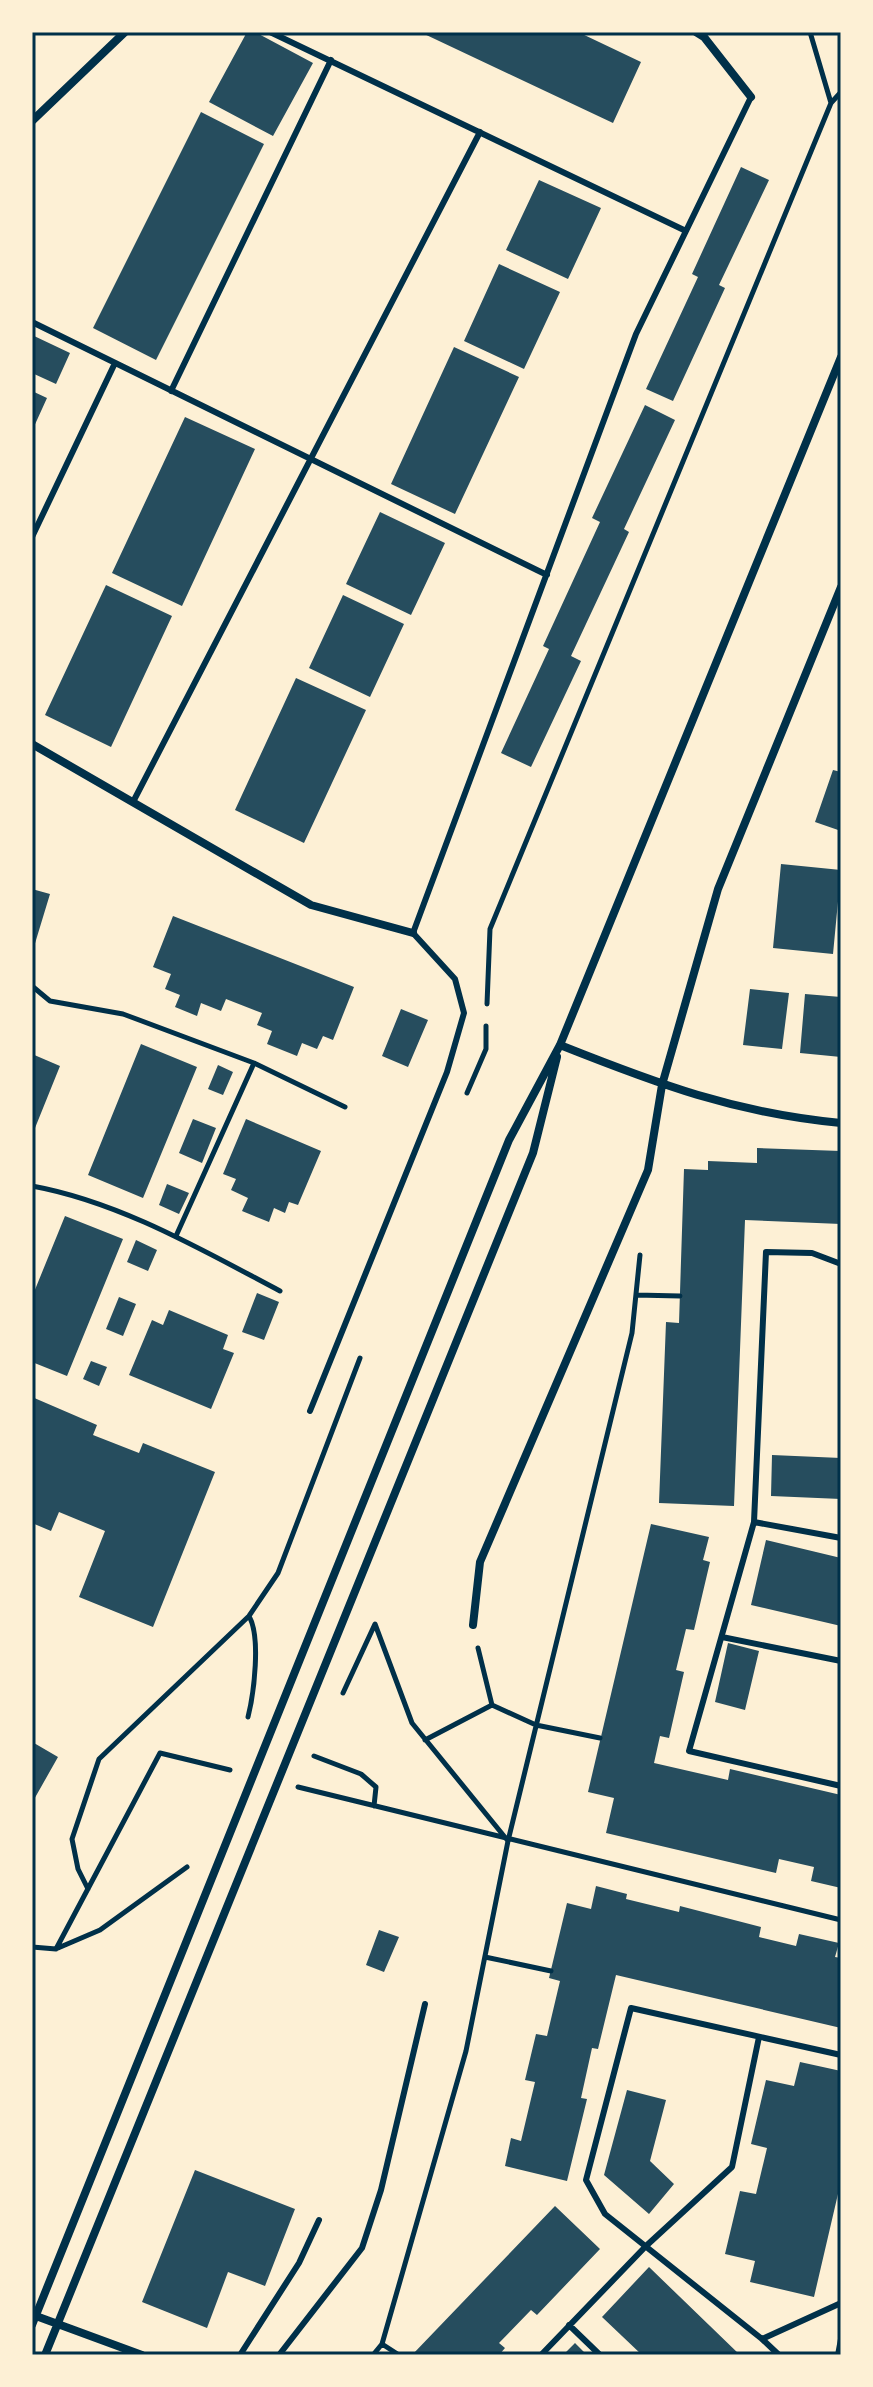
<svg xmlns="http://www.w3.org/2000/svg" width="873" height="2387" font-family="Poppins,sans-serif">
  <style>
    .building { fill: #264d5e }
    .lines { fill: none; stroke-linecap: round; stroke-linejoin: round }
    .path { stroke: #003049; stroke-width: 5 }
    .service { stroke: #003049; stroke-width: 6 }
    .minor { stroke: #003049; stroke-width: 8 }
    .neatline { fill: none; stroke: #003049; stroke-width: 3 }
  </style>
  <rect width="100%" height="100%" fill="#fdf0d5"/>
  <path class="building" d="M 247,32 L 255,32 L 313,63 L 273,136 L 209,102 Z
    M 420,32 L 578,32 L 641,62 L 613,123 Z
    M 201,112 L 264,144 L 156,360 L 93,328 Z
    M 741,167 L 769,180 L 719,285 L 725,288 L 673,401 L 646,389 L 698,277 L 692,274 Z
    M 539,180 L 601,208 L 568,279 L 506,250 Z
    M 499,264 L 560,292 L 524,369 L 464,341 Z
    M 32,335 L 70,353 L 56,384 L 32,373 Z
    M 454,347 L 519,377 L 455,514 L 391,484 Z
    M 32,391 L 47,398 L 32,431 Z
    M 645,405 L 675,420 L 624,529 L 629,532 L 571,656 L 581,661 L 531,767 L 501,753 L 549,649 L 543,646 L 600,522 L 592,518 Z
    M 185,417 L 255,449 L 182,606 L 112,573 Z
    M 380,512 L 445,543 L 411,615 L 346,584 Z
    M 106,585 L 172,616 L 111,747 L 45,715 Z
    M 343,595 L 404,624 L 370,697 L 309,668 Z
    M 296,678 L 366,710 L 304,843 L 235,810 Z
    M 833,770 L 841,772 L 841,831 L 815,822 Z
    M 781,864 L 841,870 L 833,954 L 773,948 Z
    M 32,889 L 50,894 L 33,950 L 32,950 Z
    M 173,916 L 354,987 L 333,1040 L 323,1036 L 317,1049 L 302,1043 L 297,1056 L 267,1044 L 272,1031 L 257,1025 L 262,1013 L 226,999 L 221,1011 L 201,1003 L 197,1016 L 175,1007 L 180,995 L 165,989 L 171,974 L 153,967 Z
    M 750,989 L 789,993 L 782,1049 L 743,1045 Z
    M 805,994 L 841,997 L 841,1057 L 800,1053 Z
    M 401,1009 L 428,1020 L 408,1067 L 382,1056 Z
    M 141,1044 L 197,1067 L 143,1198 L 88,1175 Z
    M 32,1054 L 60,1066 L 35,1128 L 32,1127 Z
    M 218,1065 L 233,1072 L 223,1095 L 208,1089 Z
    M 193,1119 L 216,1128 L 202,1163 L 179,1153 Z
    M 246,1119 L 321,1151 L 298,1205 L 289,1202 L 285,1213 L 274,1208 L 269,1222 L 242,1211 L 248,1198 L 231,1190 L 236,1179 L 223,1174 Z
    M 757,1148 L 841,1151 L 841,1224 L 745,1220 L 734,1506 L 659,1503 L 666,1322 L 679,1323 L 684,1169 L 708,1170 L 708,1161 L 757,1163 Z
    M 167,1184 L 189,1193 L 179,1214 L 159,1205 Z
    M 65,1216 L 123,1239 L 67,1376 L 32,1362 L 32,1297 Z
    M 136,1240 L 157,1250 L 148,1271 L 127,1262 Z
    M 257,1293 L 279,1302 L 264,1340 L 242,1332 Z
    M 119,1297 L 136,1304 L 123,1336 L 106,1329 Z
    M 169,1310 L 228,1335 L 223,1349 L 234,1353 L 211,1409 L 129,1375 L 152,1320 L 163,1325 Z
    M 91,1361 L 107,1367 L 99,1386 L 83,1379 Z
    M 32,1397 L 97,1425 L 93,1435 L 139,1453 L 143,1443 L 215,1472 L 153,1627 L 79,1597 L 105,1531 L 59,1512 L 51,1531 L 32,1523 Z
    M 772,1455 L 841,1458 L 841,1499 L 771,1496 Z
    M 651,1524 L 709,1537 L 703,1560 L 710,1562 L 694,1630 L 686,1629 L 676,1670 L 684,1672 L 669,1738 L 660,1736 L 654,1763 L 728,1780 L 730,1769 L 841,1795 L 841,1888 L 811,1881 L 814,1867 L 779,1859 L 776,1873 L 606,1833 L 614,1798 L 588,1792 Z
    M 766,1540 L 841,1558 L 841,1626 L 751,1605 Z
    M 728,1643 L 759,1651 L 745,1710 L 715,1702 Z
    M 34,1743 L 58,1757 L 32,1803 L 32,1746 Z
    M 596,1886 L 627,1894 L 626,1899 L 679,1912 L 680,1906 L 761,1927 L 759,1937 L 796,1946 L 799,1934 L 839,1943 L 835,1957 L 841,1958 L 841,2028 L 616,1975 L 598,2049 L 592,2048 L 581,2098 L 587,2099 L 567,2181 L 505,2166 L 511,2138 L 521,2141 L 535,2082 L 525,2080 L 536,2034 L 547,2036 L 560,1981 L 549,1978 L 567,1903 L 591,1909 Z
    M 379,1930 L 399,1937 L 384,1972 L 366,1965 Z
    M 800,2062 L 841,2071 L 841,2181 L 814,2297 L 750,2282 L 755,2261 L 725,2254 L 740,2191 L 756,2194 L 767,2148 L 751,2144 L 766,2080 L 794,2086 Z
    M 627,2090 L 666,2100 L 650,2161 L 674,2184 L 649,2214 L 604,2175 Z
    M 195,2170 L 295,2209 L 265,2286 L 228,2272 L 207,2328 L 142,2302 Z
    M 555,2206 L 600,2249 L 537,2315 L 531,2310 L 499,2343 L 505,2348 L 499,2355 L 412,2355 Z
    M 649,2267 L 740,2355 L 642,2355 L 602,2317 Z
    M 575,2343 L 587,2355 L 563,2355 Z"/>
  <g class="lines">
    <path class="path" d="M 810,32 L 831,103
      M 32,986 L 50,1001 L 123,1014 L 254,1063 L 176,1236
      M 487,1004 L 490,929 L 831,103 L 841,92
      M 254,1063 L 345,1107
      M 467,1093 L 486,1049 L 486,1026
      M 32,1186 C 120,1202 202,1250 280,1291
      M 636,1295 L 680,1296
      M 478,1648 L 492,1705
      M 343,1693 L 375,1624 L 412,1723 L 508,1841
      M 248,1717 C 254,1693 261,1637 249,1616
      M 425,1740 L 492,1705 L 536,1725 L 600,1738
      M 314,1756 L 361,1774 L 376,1787 L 374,1806
      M 298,1787 L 841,1920
      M 88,1889 L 78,1869 L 72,1839 L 99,1759 L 249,1616 L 278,1573 L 360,1358
      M 32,1947 L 56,1949 L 160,1753 L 230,1770
      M 58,1948 L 100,1930 L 187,1867
      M 485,1957 L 551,1971
      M 382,2344 L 399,2355
      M 373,2355 L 382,2344 L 466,2051 L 508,1841 L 632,1333 L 640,1255"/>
    <path class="service" d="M 270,32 L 686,231
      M 32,322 L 547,575
      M 171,391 L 331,60
      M 32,537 L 115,363
      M 133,802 L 480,132
      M 841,1264 L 812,1253 L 766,1252 L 754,1522 L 689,1751 L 841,1786
      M 310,1411 L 447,1072 L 464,1013 L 455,979 L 413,933 L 636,334 L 751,97
      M 754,1522 L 841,1538
      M 722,1637 L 841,1661
      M 569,2325 L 600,2355
      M 762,2339 L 605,2214 L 586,2180 L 631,2008 L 841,2055
      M 240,2355 L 299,2263 L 319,2220
      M 279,2355 L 362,2248 L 381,2190 L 425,2004
      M 541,2355 L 646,2246 L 732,2167 L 759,2037
      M 779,2355 L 762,2339 L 841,2303
      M 838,2355 L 841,2339"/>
    <path class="minor" d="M 696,32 L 704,37 L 751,97
      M 32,121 L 125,32
      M 32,744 L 311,905 L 413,933
      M 560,1045 C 658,1084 735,1113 841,1123
      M 473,1625 L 480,1562 L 648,1170 L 662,1085 L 718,889 L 841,587
      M 36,2316 L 142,2355
      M 32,2325 L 509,1140 L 560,1045 L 841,357
      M 45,2355 L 533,1153 L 557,1057"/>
  </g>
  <rect width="873" height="2387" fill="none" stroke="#fdf0d5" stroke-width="68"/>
  <rect x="34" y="34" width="805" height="2319" class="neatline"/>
</svg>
